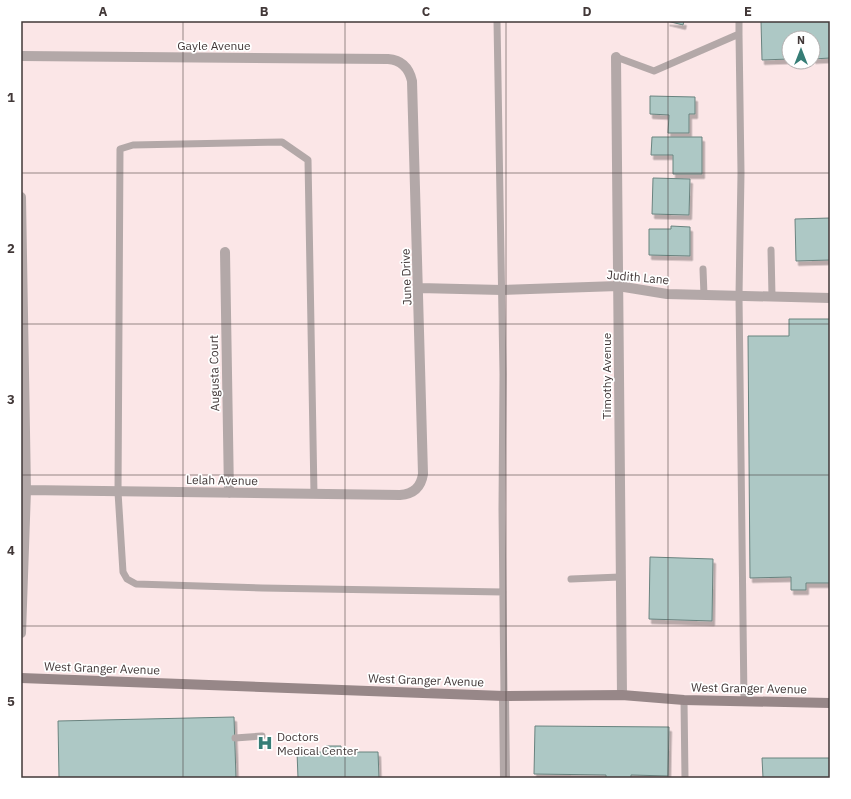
<svg xmlns="http://www.w3.org/2000/svg" width="851" height="799" font-family="'IBM Plex Sans',sans-serif">
  <style>
    .building { fill: #adc8c5; stroke: #69837f; filter: url(#shadow) }
    .lines { fill: none; stroke-linecap: round; stroke-linejoin: round }
    .lane { stroke: #b3a8a8; stroke-width: 7 }
    .street { stroke: #b3a8a8; stroke-width: 10 }
    .secondary { stroke: #978788; stroke-width: 10 }
    .grid { fill: none; stroke: #423838; stroke-width: 1; stroke-opacity: 0.55 }
    .labels { text-anchor: middle; dominant-baseline: central; stroke-width: 3.5; stroke-linejoin: round; paint-order: stroke }
    .street-label { font-size: 12px; fill: #423838; stroke: #fff }
    .poi-label { font-size: 12px; fill: #423838; stroke: #fff; text-anchor: start }
    .neatline { fill: none; stroke: #423838; stroke-width: 1.5 }
    .grid-label { font-size: 13px; text-anchor: middle; font-weight: bold; fill: #423838 }
  </style>
  <defs>
    <filter id="shadow"><feDropShadow dx="2.5" dy="4.5" stdDeviation="0" flood-color="#0004"/></filter>
  </defs>
  <rect width="100%" height="100%" fill="#fbe6e7"/>
  <path class="building" d="M 667,21 L 684,21 L 683,25 Z
    M 761,21 L 830,21 L 830,58 L 813,59 L 813,38 L 789,38 L 789,59 L 762,60 Z
    M 650,96 L 695,97 L 695,114 L 689,114 L 689,133 L 668,133 L 669,115 L 650,114 Z
    M 652,137 L 702,137 L 702,174 L 673,174 L 673,155 L 651,155 Z
    M 653,178 L 690,179 L 689,215 L 652,214 Z
    M 830,218 L 830,260 L 796,261 L 795,219 Z
    M 671,226 L 690,227 L 690,256 L 649,255 L 649,229 L 671,229 Z
    M 789,319 L 830,319 L 830,583 L 806,583 L 806,590 L 791,590 L 791,577 L 750,578 L 748,336 L 789,336 Z
    M 650,557 L 713,559 L 712,621 L 649,619 Z
    M 234,717 L 236,778 L 59,778 L 58,721 Z
    M 535,726 L 669,727 L 668,776 L 631,775 L 631,778 L 606,778 L 606,775 L 534,774 Z
    M 326,746 L 341,746 L 341,752 L 378,752 L 379,778 L 298,778 L 297,752 L 326,752 Z
    M 762,758 L 830,758 L 830,778 L 763,778 Z"/>
  <g class="lines">
    <path class="lane" d="M 497,21 L 503,374 L 502,509 L 504,696
      M 739,34 L 741,173 L 739,296 L 744,701
      M 616,57 L 654,71 L 739,34 L 739,21
      M 771,250 L 772,296
      M 703,269 L 704,295
      M 314,494 L 308,160 L 282,142 L 133,145 L 120,149 L 118,492 L 123,572 L 127,579 L 136,584 L 262,588 L 503,592
      M 571,579 L 620,577
      M 684,700 L 685,778
      M 235,738 L 262,736"/>
    <path class="street" d="M 21,56 L 388,59 C 402,60 409,68 412,81 L 423,474 C 421,487 414,494 400,495 L 26,490
      M 616,57 L 622,695
      M 21,197 L 26,490 L 21,633
      M 225,252 L 229,493
      M 419,288 L 502,290 L 618,286 L 667,294 L 830,298
      M 504,696 L 505,778"/>
    <path class="secondary" d="M 21,678 L 504,696 L 622,695 L 684,700 L 830,703"/>
  </g>
  <path class="grid" d="M 183,21 L 183,778M 345,21 L 345,778M 506,21 L 506,778M 668,21 L 668,778M 21,173 L 830,173M 21,324 L 830,324M 21,475 L 830,475M 21,626 L 830,626"/>
  <defs>
    <symbol id="hospital-bare" viewBox="-9 -9 18 18"><path d="M-5-5h3v3.5h4V-5h3V5h-3V1.5h-4V5h-3Z" fill="#367d76" stroke="#fff" stroke-width="2.5" paint-order="stroke"/></symbol>
  </defs>
  <g fill-rule="evenodd">
    <use href="#hospital-bare" x="254" y="732" width="22" height="22"/>
  </g>
  <g class="labels">
    <g class="street-label">
      <text x="214" y="45">Gayle Avenue</text>
      <text transform="translate(406 277) rotate(-92)">June Drive</text>
      <text transform="translate(638 277) rotate(5)">Judith Lane</text>
      <text transform="translate(214 373) rotate(-91)">Augusta Court</text>
      <text transform="translate(606 376) rotate(-90)">Timothy Avenue</text>
      <text transform="translate(222 480) rotate(1)">Lelah Avenue</text>
      <text transform="translate(102 668) rotate(2)">West Granger Avenue</text>
      <text transform="translate(426 680) rotate(2)">West Granger Avenue</text>
      <text transform="translate(749 688) rotate(1)">West Granger Avenue</text>
    </g>
    <g class="poi-label">
      <text x="277" y="736">Doctors<tspan x="277" dy="14">Medical Center</tspan></text>
    </g>
  </g>
  <rect width="851" height="799" fill="none" stroke="#ffffff" stroke-width="44"/>
  <g transform="translate(801 50)"><circle r="19" fill="#ffffff" stroke="#b3afaf"/>
  <path d="M0-3L7 15L0 10L-7 15Z" fill="#367d76"/>
  <text y="-6" font-size="11" font-weight="bold" text-anchor="middle" fill="#423838">N</text>
  </g>
  <rect x="22" y="22" width="807" height="755" class="neatline"/>
  <g class="grid-label">
    <text x="103" y="16">A</text>
    <text x="264" y="16">B</text>
    <text x="426" y="16">C</text>
    <text x="587" y="16">D</text>
    <text x="748" y="16">E</text>
    <text x="11" y="102">1</text>
    <text x="11" y="253">2</text>
    <text x="11" y="404">3</text>
    <text x="11" y="555">4</text>
    <text x="11" y="706">5</text>
  </g>
</svg>
